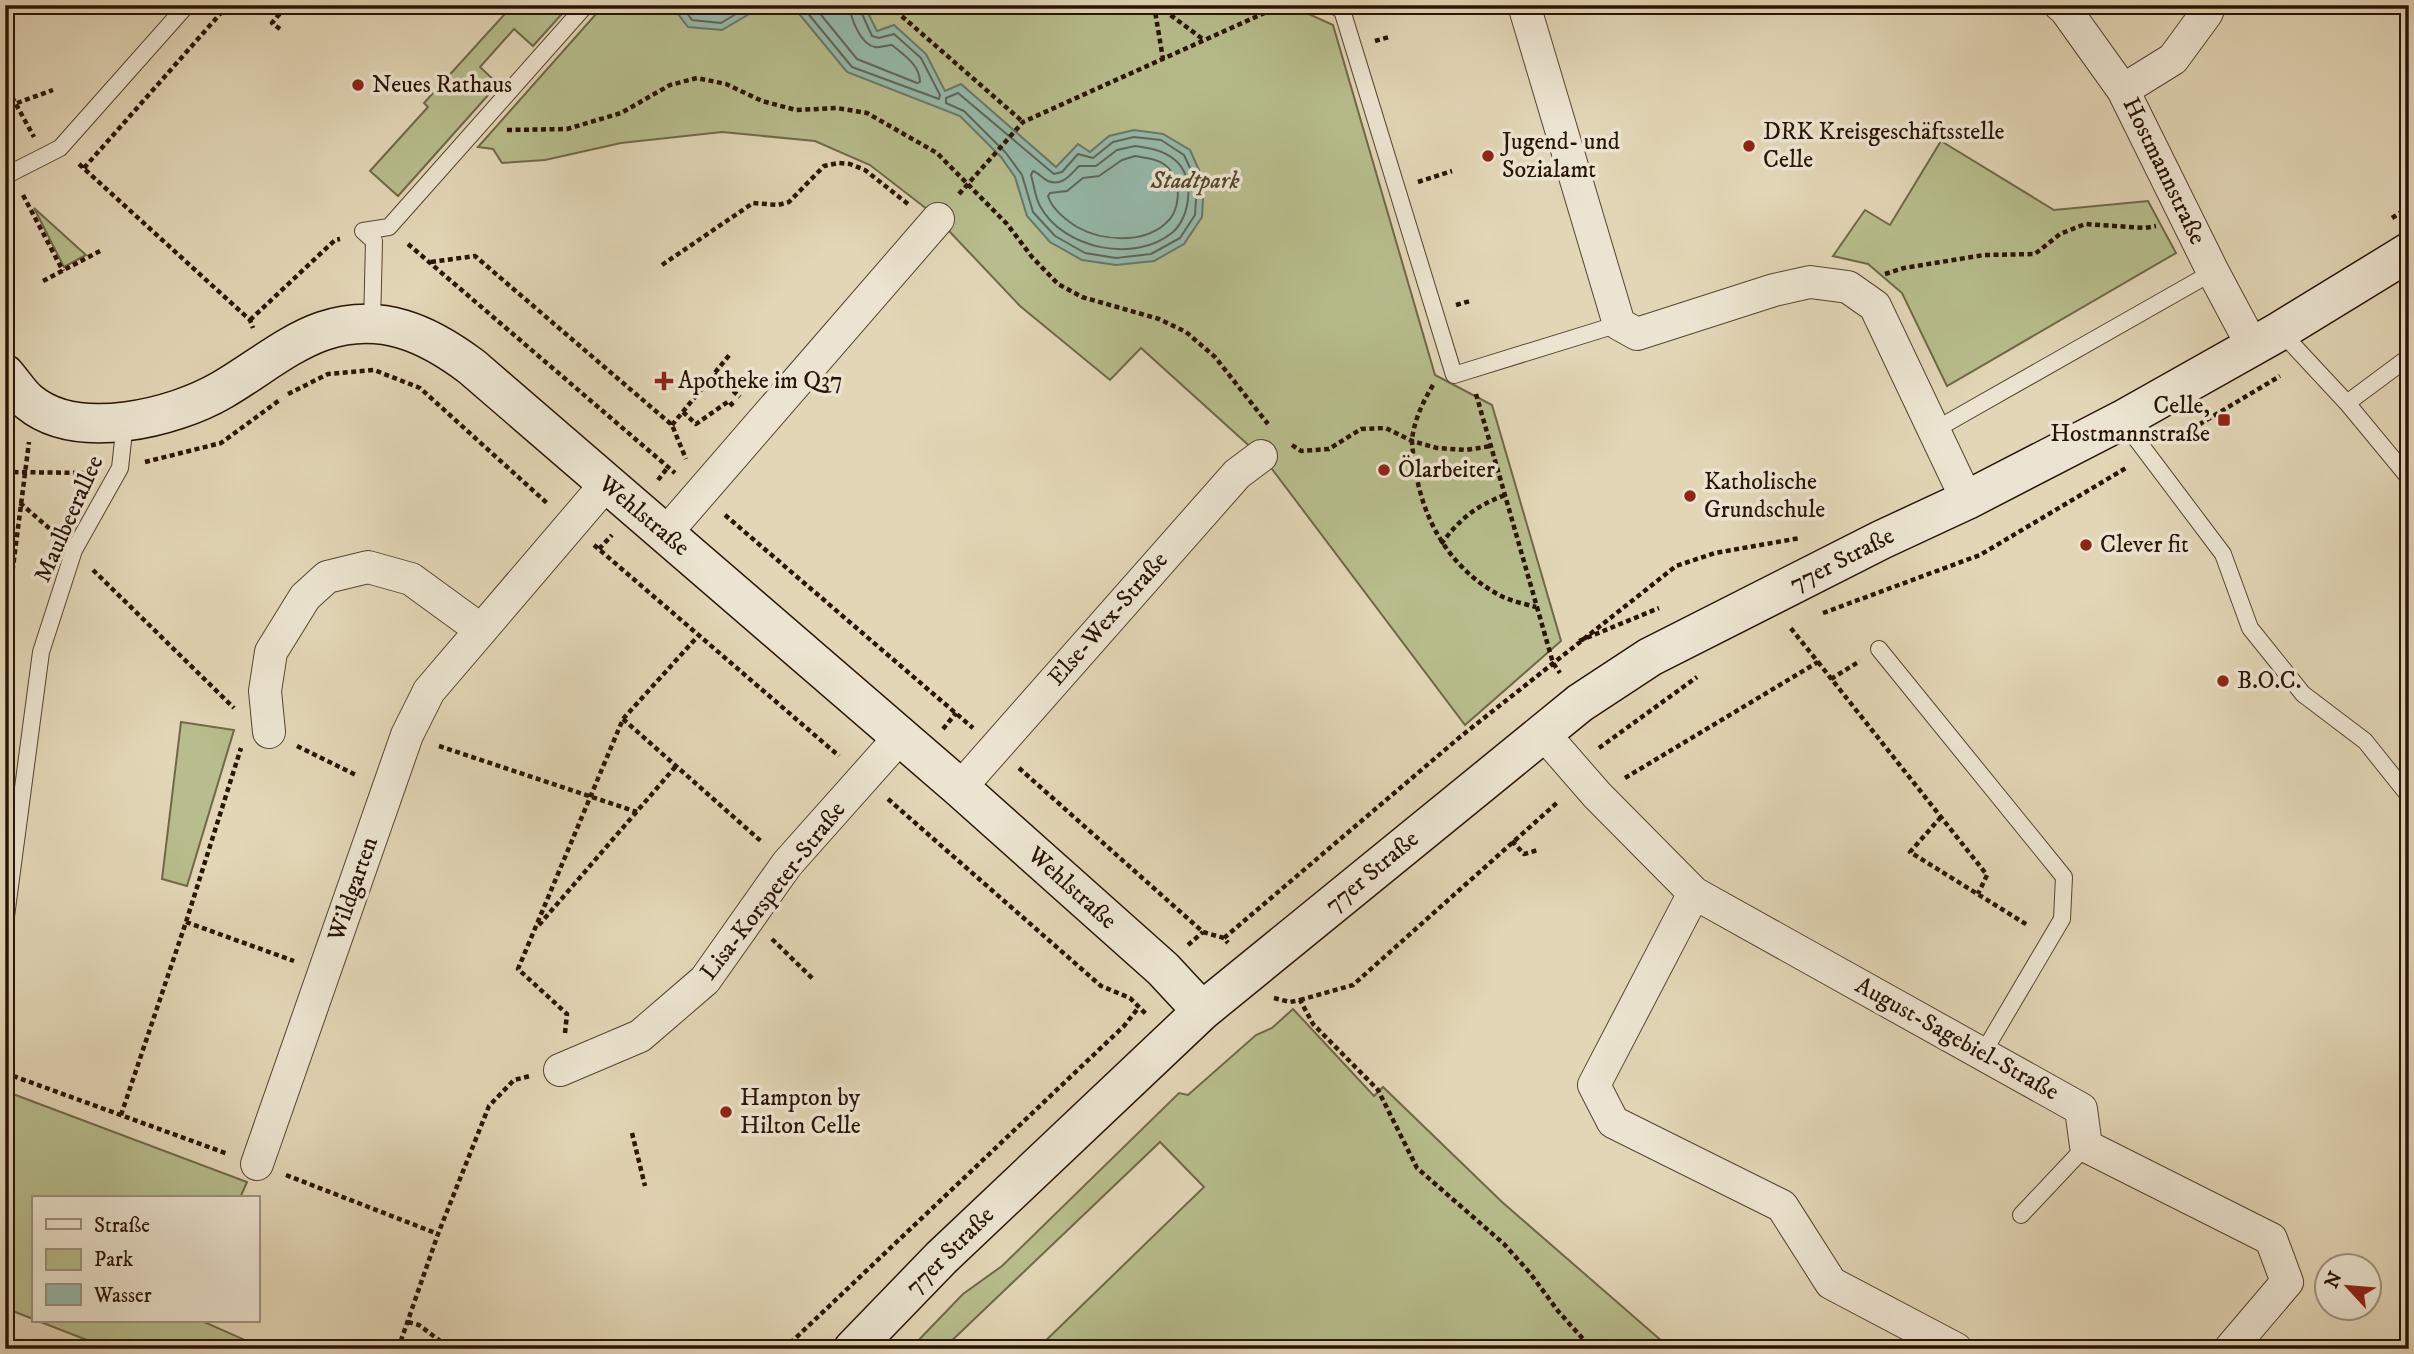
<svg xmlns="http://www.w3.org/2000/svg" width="2414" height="1354" font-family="'IM FELL DW Pica',serif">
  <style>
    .green { fill: #b7bd8c; stroke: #706848; stroke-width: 2 }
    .water { fill: #95b9aa; stroke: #6a7768; stroke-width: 2 }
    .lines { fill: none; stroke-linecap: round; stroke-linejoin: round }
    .shore { stroke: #5f6658; stroke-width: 2 }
    .lane-casing { stroke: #574431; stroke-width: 18 }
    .street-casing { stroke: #574431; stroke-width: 34 }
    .secondary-casing { stroke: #291405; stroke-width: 41 }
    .path { stroke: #291405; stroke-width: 4.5; stroke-dasharray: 5 3.5; stroke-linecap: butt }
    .lane { stroke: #ece4d0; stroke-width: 16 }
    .street { stroke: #ece4d0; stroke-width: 32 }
    .secondary { stroke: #ece4d0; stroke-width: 38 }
    .poi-dot { fill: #8f2418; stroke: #ece4d0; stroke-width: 2.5 }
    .labels { text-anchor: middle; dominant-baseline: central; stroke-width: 7; stroke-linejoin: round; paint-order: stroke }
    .poi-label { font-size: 24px; fill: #291405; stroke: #ece4d0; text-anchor: start }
    .street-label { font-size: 24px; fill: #291405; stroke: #ece4d0 }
    .park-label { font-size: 24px; font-style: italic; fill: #54472e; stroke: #ece4d0 }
  </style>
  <rect width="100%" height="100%" fill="#e2d6b6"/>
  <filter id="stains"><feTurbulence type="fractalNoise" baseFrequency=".00286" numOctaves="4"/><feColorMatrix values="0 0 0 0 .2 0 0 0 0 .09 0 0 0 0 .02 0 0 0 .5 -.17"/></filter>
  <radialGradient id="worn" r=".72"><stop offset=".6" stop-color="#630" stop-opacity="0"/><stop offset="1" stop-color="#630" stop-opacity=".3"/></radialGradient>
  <path class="green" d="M 513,5 L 570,5 L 533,46 L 514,29 L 480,67 L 498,84 L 398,196 L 370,171 L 428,107 L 424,103 Z
    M 604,5 L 1289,5 L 1333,25 L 1435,375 L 1492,405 L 1561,641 L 1465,725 L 1266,461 L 1141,348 L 1110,380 L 1020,306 L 932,213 L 870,165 L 815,141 L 722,132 L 621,143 L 545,160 L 502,163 L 493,149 L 478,147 Z
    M 1941,141 L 2054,210 L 2148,201 L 2176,253 L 1947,386 L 1902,293 L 1868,264 L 1833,256 L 1865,210 L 1890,225 Z
    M 34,208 L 86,255 L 64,267 Z
    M 181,722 L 234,730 L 187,886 L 162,879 Z
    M 1293,1009 L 1374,1096 L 1383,1087 L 1502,1202 L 1671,1349 L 1037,1349 L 1204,1187 L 1160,1142 L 943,1349 L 910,1349 L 963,1294 L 1002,1266 L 1179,1093 L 1188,1095 L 1256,1035 L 1272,1028 Z
    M 5,1091 L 247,1182 L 240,1198 L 33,1198 L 33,1319 L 5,1308 Z
    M 38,1321 L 202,1321 L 265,1349 L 110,1349 Z"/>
  <path class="water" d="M 674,5 L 864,5 L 877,31 L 894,25 L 926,54 L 945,91 L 961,84 L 1056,167 L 1078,144 L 1090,152 L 1109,136 L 1134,130 L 1163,134 L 1190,150 L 1204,181 L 1202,217 L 1184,244 L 1154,261 L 1116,265 L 1082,260 L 1050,242 L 1027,216 L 1015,177 L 1001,157 L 960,116 L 847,72 L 796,10 L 758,9 L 722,30 L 688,27 L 675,10 Z"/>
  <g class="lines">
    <path class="shore" d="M 681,5 L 692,20 L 721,23 L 751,5
      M 801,5 L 852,67 L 939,99 L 940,95 L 921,58 L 894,34 L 879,38 L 872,36 L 858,5
      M 813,5 L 857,59 L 917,83 L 920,82 C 920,65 904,55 892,45 C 887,45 881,48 875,47 C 861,45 850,18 850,5
      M 958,93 L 1054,174 L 1062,172 L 1078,154 L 1093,158 L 1113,142 L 1134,137 L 1161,140 L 1184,155 L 1197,183 L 1195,215 L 1180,238 L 1151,254 L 1116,258 L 1085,253 L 1055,236 L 1033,212 L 1022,175 L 1006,153 L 964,111 L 946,103 L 946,98 Z
      M 1135,146 C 1150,148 1163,150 1175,160 C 1195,176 1191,216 1173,232 C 1135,264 1063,249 1040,206 C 1035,197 1034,185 1031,175 L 1033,171 C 1039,173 1042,178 1048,181 C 1062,187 1071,174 1079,166 L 1096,166 L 1117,150 Z
      M 1135,156 C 1147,158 1162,159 1170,170 C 1182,185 1180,212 1165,224 C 1142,244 1102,241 1077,227 C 1066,220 1052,209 1048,196 L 1050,193 L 1067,191 L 1083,178 L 1099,176 L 1122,160 Z"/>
    <defs>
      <path id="lane" d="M 1332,5 L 1342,10 L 1454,375 L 1619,324
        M 5,176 L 60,148 L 187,5
        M 363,231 L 389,227 L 586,5
        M 363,231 L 374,241 L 372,325
        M 2280,331 L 2347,403 L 2409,357
        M 2347,403 L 2409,478
        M 2122,420 L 2223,554 L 2250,628 L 2303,694 L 2365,741 L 2409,796
        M 1933,431 L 2213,272
        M 1879,649 L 2064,877 L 2062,919 L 1983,1053
        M 5,924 L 41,652 L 74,550 L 120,468 L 125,422
        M 2021,1215 L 2086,1146"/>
      <path id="street" d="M 1524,5 L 1619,324 L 1637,334 L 1774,290 L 1810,282 L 1848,287 L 1875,306 L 1967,500
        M 2060,5 L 2065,9 L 2123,90 L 2213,272 L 2253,347
        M 2123,90 L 2173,59 L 2206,14 L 2210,5
        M 665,534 L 938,219
        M 269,732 L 265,691 L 271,652 L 305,597 L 327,577 L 368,567 L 411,579 L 481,630
        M 1543,733 L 1597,795 L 1694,893 L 2081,1109 L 2086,1146 L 2271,1239 L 2287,1282 L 2230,1349
        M 960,788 L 1237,474 L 1261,456
        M 1694,893 L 1594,1085 L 1613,1122 L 1782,1206 L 1831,1283 L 1956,1349
        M 560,1070 L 640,1036 L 705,980 L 787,864 L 900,737
        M 257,1164 L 407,735 L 429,691 L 606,484"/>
      <path id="secondary" d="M 5,374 C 13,383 20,395 29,402 C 77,442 174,418 222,390 C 255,371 288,343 323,331 C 381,312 427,333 472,367 L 960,788 L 1163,969 L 1202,1011
        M 853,1349 L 941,1258 L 1202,1011 L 1580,703 L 1650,657 L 1881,540 L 1967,500 L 2122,420 L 2280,331 L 2409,252"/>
    </defs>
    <use href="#lane" class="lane-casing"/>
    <use href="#street" class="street-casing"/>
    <use href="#secondary" class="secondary-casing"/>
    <path class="path" d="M 889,5 L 1023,122
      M 1154,5 L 1163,59
      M 1157,5 L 1204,40
      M 378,10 L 382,5
      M 280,29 L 272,23 L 281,12 L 280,5
      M 1375,41 L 1389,37
      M 12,97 L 34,137
      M 17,103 L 53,90
      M 507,130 L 567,129 L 621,113 L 670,85 L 697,78 L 726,84 L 762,101 L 796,110 L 837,108 L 867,113 L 937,153 L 1007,224 L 1032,257 L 1058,284 L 1082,297 L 1159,319 L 1186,332 L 1215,357 L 1268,424
      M 79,164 L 250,320 L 253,328
      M 84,168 L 228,5
      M 1418,182 L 1452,171
      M 959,194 L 1023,122 L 1282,5
      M 23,195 L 63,271
      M 2392,218 L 2409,207
      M 408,244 L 675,473
      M 431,262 L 475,256 L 672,425 L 686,459
      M 662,265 L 753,203 L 778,205 L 789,202 L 824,166 L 838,163 L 850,164 L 865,170 L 908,204
      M 1885,274 L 1904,268 L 1984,255 L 2035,254 L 2060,234 L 2085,224 L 2145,228 L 2156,226
      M 43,281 L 100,251
      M 1456,305 L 1470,301
      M 250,320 L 335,240 L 340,239
      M 714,374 L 740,397
      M 1433,385 C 1423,402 1414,420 1412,440 C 1412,448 1414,458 1415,466 C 1422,520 1451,570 1501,596 C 1511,601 1525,604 1536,607
      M 288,394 L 328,374 L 374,370 L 420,388 L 548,504
      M 1476,394 L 1553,663 L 1560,673
      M 683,412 L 696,424 L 729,401 L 733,406
      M 672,425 L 731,353
      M 2170,442 L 2280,376
      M 1292,445 L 1301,451 L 1329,449 L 1361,429 L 1386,428 L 1412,441 L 1437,448 L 1466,450 L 1491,446
      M 145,462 L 221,443 L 281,399
      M 5,472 L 88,473
      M 658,480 L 668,467
      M 20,503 L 57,535
      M 725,515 L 973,728
      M 1441,544 C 1461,518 1474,507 1505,495
      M 594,545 L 839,756
      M 599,549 L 612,535
      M 93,570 L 234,708
      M 1823,613 L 1980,555 L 2126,468
      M 5,630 L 29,442
      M 1579,641 L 1659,608
      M 1818,662 L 1987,875 L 1978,894
      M 1831,679 L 1860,661
      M 623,719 L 763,843
      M 943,729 L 956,713
      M 297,746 L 358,776
      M 439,746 L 637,812
      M 1599,748 L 1697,677
      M 1019,768 L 1203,932 L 1224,938 L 1228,943
      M 1625,778 L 1818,662 L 1789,626
      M 888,799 L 1101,986 L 1130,998 L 1146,1014
      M 1941,817 L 1910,852 L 2029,926
      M 1512,841 L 1524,854 L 1538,850
      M 186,922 L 294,961
      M 539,925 L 676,766
      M 1224,938 L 1460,737 L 1676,566 L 1715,553 L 1800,538
      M 772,939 L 814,980
      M 1188,945 L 1203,932
      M 1274,998 L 1290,1002 L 1300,1000 L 1313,1024 L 1378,1090 L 1417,1168 L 1504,1244 L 1530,1273 L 1558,1311 L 1592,1349
      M 1300,1000 L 1353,985 L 1559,801
      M 565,1033 L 567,1014 L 518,969 L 623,719 L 698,636
      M 5,1073 L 228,1154
      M 121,1115 L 186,922 L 241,748
      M 632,1133 L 645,1186
      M 286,1175 L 438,1234
      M 408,1322 L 419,1325 L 451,1349
      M 398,1349 L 438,1234 L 489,1106 L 514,1080 L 530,1076
      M 784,1349 L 1124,1026 L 1139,1007"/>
    <use href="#lane" class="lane"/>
    <use href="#street" class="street"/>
    <use href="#secondary" class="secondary"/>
  </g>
  <g class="poi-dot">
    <circle cx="358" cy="85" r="7"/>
    <circle cx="1749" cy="146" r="7"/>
    <circle cx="1488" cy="156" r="7"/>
    <path d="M660.5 370.5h7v7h7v7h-7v7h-7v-7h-7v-7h7z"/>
    <rect x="2217" y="413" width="14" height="14" rx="3.5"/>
    <circle cx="1384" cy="470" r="7"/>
    <circle cx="1690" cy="496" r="7"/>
    <circle cx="2086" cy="545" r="7"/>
    <circle cx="2223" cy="681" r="7"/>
    <circle cx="726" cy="1112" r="7"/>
  </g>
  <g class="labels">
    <g class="poi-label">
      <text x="372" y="85">Neues Rathaus</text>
      <text x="1763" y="132">DRK Kreisgeschäftsstelle<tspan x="1763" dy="28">Celle</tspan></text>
      <text x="1502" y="142">Jugend- und<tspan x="1502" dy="28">Sozialamt</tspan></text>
      <text x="678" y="381">Apotheke im Q37</text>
      <text x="2210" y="406" text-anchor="end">Celle,<tspan x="2210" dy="28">Hostmannstraße</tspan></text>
      <text x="1398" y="470">Ölarbeiter</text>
      <text x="1704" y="482">Katholische<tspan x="1704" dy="28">Grundschule</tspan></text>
      <text x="2100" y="545">Clever fit</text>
      <text x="2237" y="681">B.O.C.</text>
      <text x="740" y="1098">Hampton by<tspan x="740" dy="28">Hilton Celle</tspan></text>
    </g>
    <g class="street-label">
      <text transform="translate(2164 171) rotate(64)">Hostmannstraße</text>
      <text transform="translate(644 516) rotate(40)">Wehlstraße</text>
      <text transform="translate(69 519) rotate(-66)">Maulbeerallee</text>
      <text transform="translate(1842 560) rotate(-27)">77er Straße</text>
      <text transform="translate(1108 619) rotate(-49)">Else-Wex-Straße</text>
      <text transform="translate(1372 872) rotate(-40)">77er Straße</text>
      <text transform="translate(1072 888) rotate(42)">Wehlstraße</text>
      <text transform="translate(353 889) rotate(-71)">Wildgarten</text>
      <text transform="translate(773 891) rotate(-52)">Lisa-Korspeter-Straße</text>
      <text transform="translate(1957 1039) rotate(29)">August-Sagebiel-Straße</text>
      <text transform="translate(950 1251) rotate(-45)">77er Straße</text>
    </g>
    <g class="park-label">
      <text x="1195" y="181">Stadtpark</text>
    </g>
  </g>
  <rect width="2414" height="1354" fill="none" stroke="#e2d6b6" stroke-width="28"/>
  <rect x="7" y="7" width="2400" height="1340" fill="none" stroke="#291405" stroke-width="3.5"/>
  <rect x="14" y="14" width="2386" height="1326" fill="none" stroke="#291405" stroke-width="2"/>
  <rect x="32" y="1196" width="228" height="126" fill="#ece4d0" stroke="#9e917f" stroke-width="2"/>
  <rect x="46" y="1219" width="35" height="10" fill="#ece4d0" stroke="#9e917f" stroke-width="2"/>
  <text x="94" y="1232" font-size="21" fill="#291405">Straße</text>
  <rect x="46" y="1249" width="35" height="21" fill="#b7bd8c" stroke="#9e917f" stroke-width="2"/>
  <text x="94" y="1266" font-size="21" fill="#291405">Park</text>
  <rect x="46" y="1284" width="35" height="21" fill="#95b9aa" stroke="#9e917f" stroke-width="2"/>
  <text x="94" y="1302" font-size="21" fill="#291405">Wasser</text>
  <g transform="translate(2348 1287) rotate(296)"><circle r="33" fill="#ece4d0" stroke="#9e917f" stroke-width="2"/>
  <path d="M0-5L12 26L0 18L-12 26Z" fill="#8f2418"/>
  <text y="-10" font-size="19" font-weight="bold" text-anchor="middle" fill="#291405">N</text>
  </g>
  <rect width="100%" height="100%" filter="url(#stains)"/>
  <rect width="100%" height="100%" fill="url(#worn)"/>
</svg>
